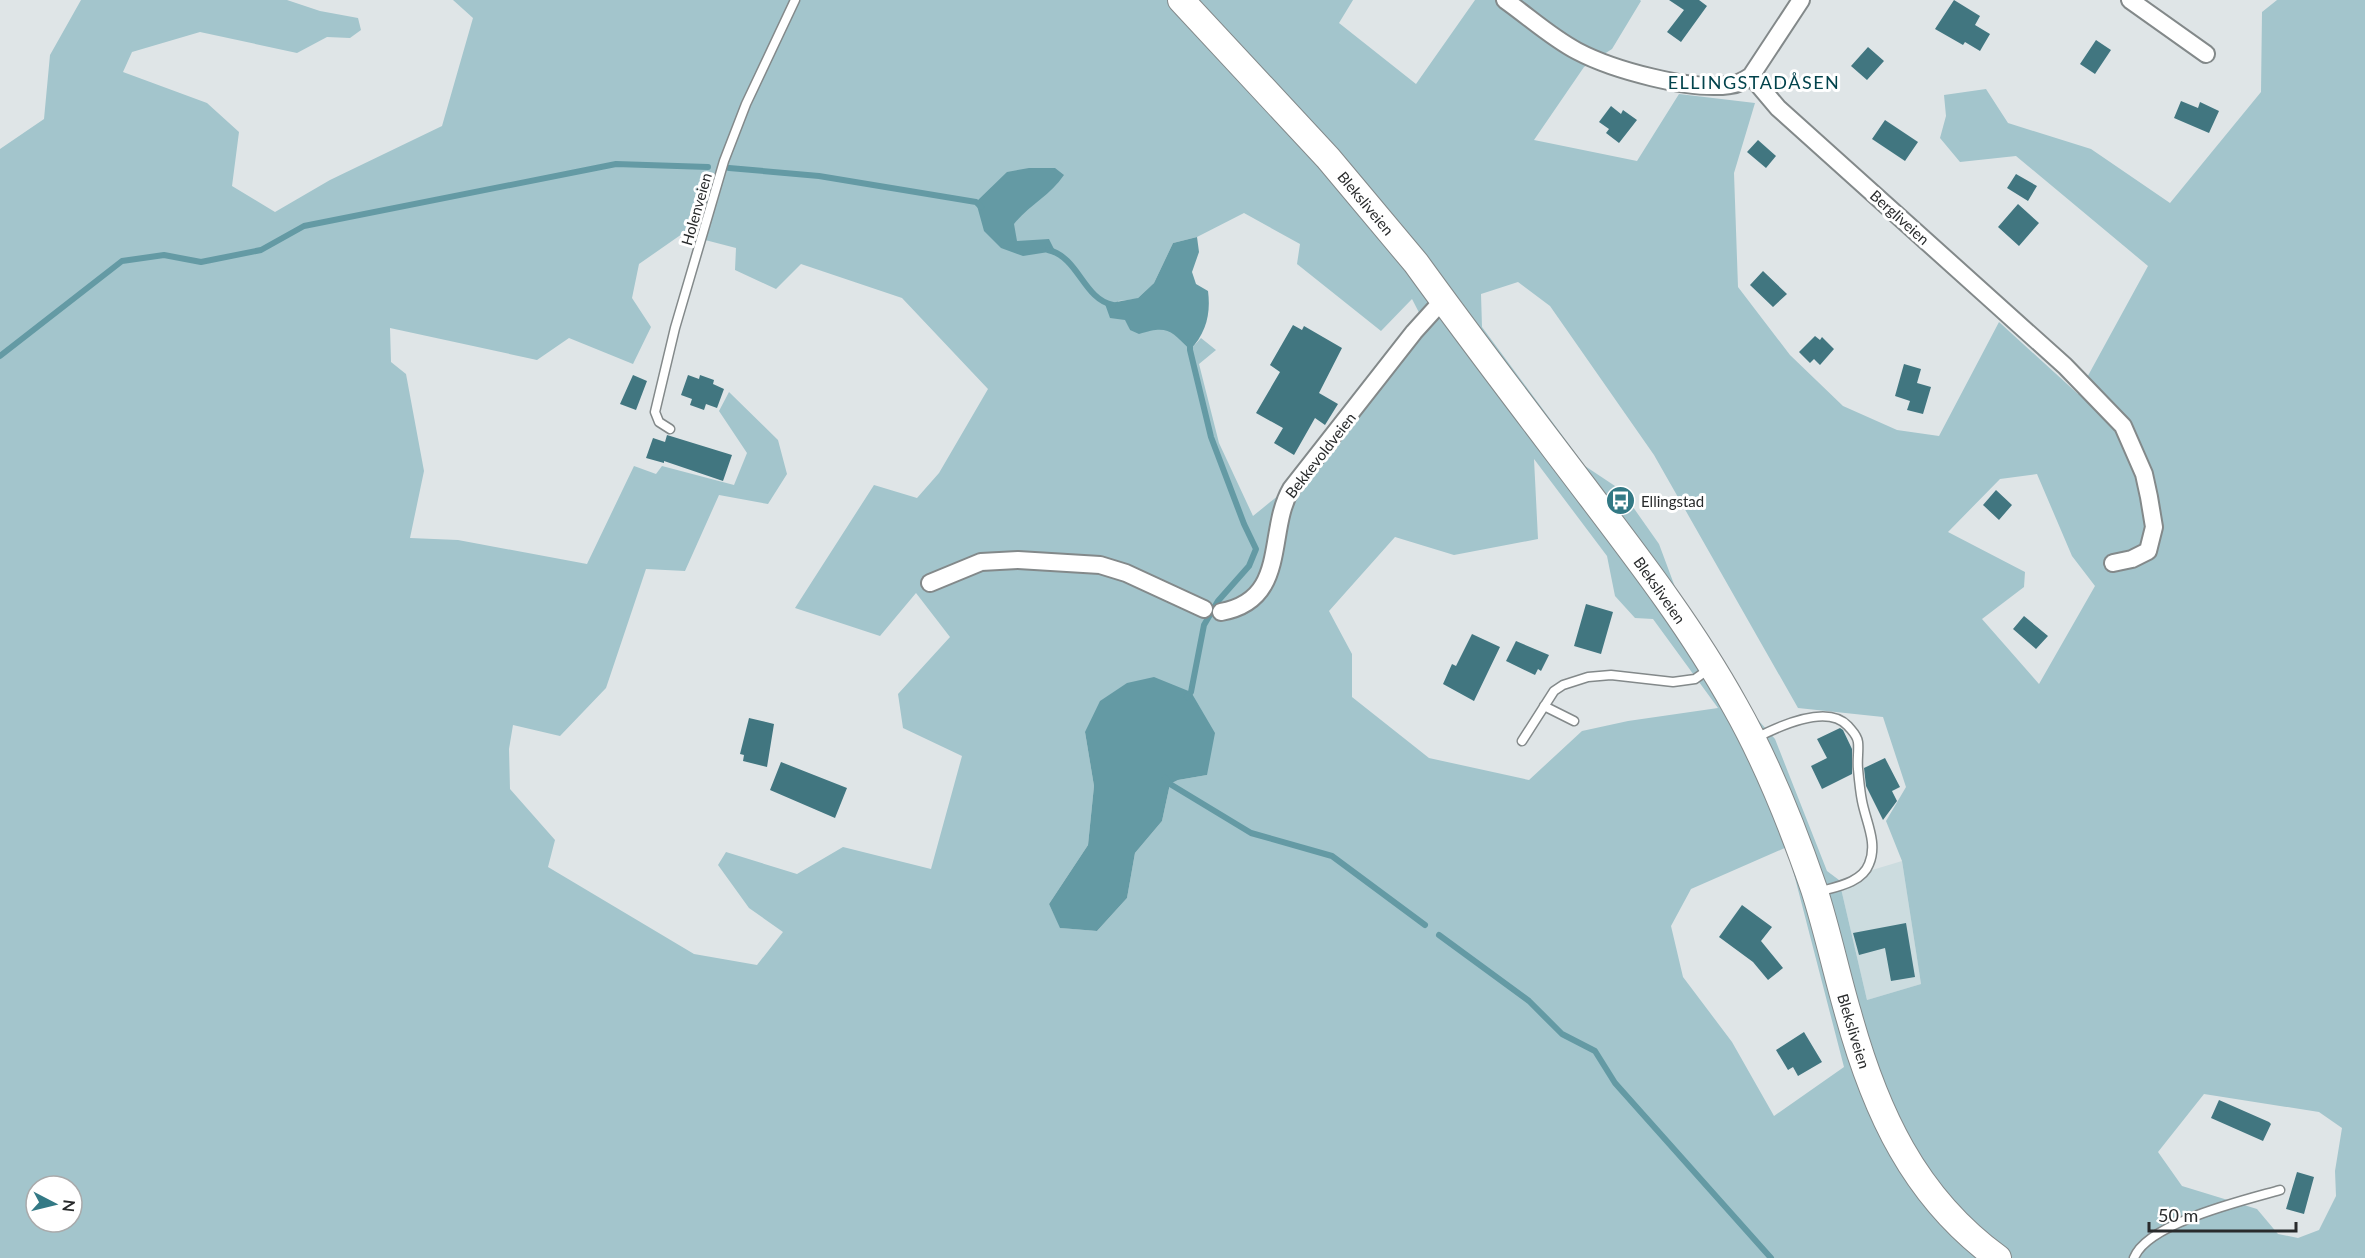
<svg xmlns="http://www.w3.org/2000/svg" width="2365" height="1258" font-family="Lato,sans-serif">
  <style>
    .built { fill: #ccdcdf }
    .green { fill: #a3c5cc; fill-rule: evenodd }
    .water { fill: #649aa4 }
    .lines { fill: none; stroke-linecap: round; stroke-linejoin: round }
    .stream { stroke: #649aa4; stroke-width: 6 }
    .building { fill: #417680 }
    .service-casing { stroke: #83898a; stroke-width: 11 }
    .minor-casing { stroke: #83898a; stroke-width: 20 }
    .primary-casing { stroke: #83898a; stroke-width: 28 }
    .service { stroke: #fff; stroke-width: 8 }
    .minor { stroke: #fff; stroke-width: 16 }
    .primary { stroke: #fff; stroke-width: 26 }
    .labels { text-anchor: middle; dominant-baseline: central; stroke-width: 6; stroke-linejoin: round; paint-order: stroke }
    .street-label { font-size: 15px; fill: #292b2c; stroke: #fff }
    .poi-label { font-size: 15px; fill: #292b2c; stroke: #fff; text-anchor: start }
    .quarter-label { font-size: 18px; letter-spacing: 1.5px; fill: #02434c; stroke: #fff }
  </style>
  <rect width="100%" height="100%" fill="#dfe5e7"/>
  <path class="built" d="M 1902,861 L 1921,984 L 1867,1000 L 1839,880 Z"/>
  <path class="green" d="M 81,0 L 287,0 L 320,11 L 358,18 L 361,30 L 350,38 L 327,37 L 297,53 L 200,32 L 132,52 L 123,72 L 207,103 L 239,132 L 232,186 L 275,212 L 330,180 L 442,126 L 473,18 L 453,0 L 1353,0 L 1339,23 L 1416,84 L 1475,0 L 1640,0 L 1641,1 L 1612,49 L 1584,67 L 1534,140 L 1637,161 L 1679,94 L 1755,103 L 1734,173 L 1738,287 L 1790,355 L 1843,406 L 1897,430 L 1939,436 L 1999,322 L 2078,394 L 2148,266 L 2016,156 L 1960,162 L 1940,138 L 1946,116 L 1944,95 L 1986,89 L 2008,123 L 2091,149 L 2170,203 L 2261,92 L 2262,12 L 2277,0 L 2365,0 L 2365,1258 L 0,1258 L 0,149 L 44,119 L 50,55 ZM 1244,213 L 1300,244 L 1297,264 L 1381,331 L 1412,299 L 1427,328 L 1316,465 L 1253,516 L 1219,443 L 1199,364 L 1216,350 L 1201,338 L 1190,350 L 1171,330 L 1156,328 L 1130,330 L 1118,301 L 1137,299 L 1154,283 L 1173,243 L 1197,237 ZM 682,234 L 736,248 L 735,270 L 776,289 L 801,264 L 902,298 L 988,389 L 939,473 L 917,498 L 874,485 L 795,608 L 880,636 L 916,593 L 950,637 L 898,694 L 903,728 L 962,756 L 931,869 L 843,847 L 797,874 L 726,852 L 718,865 L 749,908 L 783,932 L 757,965 L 694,954 L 548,867 L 555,840 L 510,789 L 509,749 L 513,725 L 560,736 L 606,688 L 646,569 L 685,571 L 719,495 L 768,504 L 787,474 L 778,440 L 729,392 L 719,411 L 747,453 L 734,485 L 662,466 L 656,474 L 634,466 L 587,564 L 458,540 L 410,538 L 424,471 L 406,374 L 391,362 L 390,328 L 537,360 L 569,338 L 633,364 L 651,327 L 632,298 L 639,264 ZM 1518,282 L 1550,306 L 1654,455 L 1798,708 L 1883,717 L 1906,787 L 1886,821 L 1902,861 L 1921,984 L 1867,1000 L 1839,880 L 1827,871 L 1775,739 L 1759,721 L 1675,587 L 1659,544 L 1621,490 L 1585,466 L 1482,327 L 1481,294 ZM 1534,459 L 1607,556 L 1615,596 L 1635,618 L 1653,619 L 1718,708 L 1628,721 L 1582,731 L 1529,780 L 1429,758 L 1352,697 L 1352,654 L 1329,611 L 1395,537 L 1454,555 L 1538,539 ZM 2037,474 L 2072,556 L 2095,586 L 2039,684 L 1982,619 L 2024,587 L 2025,572 L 1948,532 L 2000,479 ZM 1085,732 L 1207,775 L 1178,780 L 1170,784 L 1162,821 L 1135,853 L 1127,898 L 1097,931 L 1061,928 L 1049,904 L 1088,845 L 1094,786 ZM 1787,847 L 1844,1067 L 1774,1116 L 1732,1042 L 1683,977 L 1671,926 L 1691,889 ZM 2204,1094 L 2319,1112 L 2342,1128 L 2335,1171 L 2336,1196 L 2319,1230 L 2298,1238 L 2278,1234 L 2257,1209 L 2182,1186 L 2158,1152 ZM 36,1186 L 72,1186 L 72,1222 L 36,1222 Z"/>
  <path class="water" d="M 1029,168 L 1055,168 L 1064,175 C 1050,196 1029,205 1014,224 L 1017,241 L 1049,239 L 1055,251 L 1023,256 L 1001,248 L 984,231 L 976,202 L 1007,172 Z
    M 1197,237 L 1199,252 L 1192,272 L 1196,284 L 1208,291 C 1211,314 1206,333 1190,350 C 1171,330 1167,325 1139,334 L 1130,330 L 1125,320 L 1110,318 L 1105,304 L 1138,298 L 1154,283 L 1173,243 Z
    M 1154,677 L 1191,692 L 1215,733 L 1207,775 L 1178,780 L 1170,784 L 1162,821 L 1135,853 L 1127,898 L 1097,931 L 1060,928 L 1049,904 L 1088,845 L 1094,786 L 1085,732 L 1100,701 L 1127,683 Z"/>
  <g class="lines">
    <path class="stream" d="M 729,168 L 819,176 L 976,202 L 981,207
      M 1048,250 C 1079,257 1083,299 1113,305
      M 0,356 L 122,261 L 164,255 L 201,262 L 261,250 L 304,226 L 616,164 L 708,167
      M 1187,697 L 1191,692 L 1204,625 L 1218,601 L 1249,566 L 1256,549 L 1244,524 L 1211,437 L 1190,350 L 1190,342
      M 1165,778 L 1170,784 L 1251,833 L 1332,856 L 1425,925
      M 1439,935 L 1529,1001 L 1562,1034 L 1595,1051 L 1615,1083 L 1771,1258"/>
  </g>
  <path class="building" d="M 1669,0 L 1699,0 L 1707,6 L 1681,42 L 1667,32 L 1684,10 Z
    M 1954,0 L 1980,16 L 1975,25 L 1990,34 L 1980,51 L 1965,42 L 1963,45 L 1935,29 Z
    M 2096,40 L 2111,50 L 2095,74 L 2080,64 Z
    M 1868,47 L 1884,61 L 1867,80 L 1851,66 Z
    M 2181,101 L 2198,108 L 2200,102 L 2219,111 L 2209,133 L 2174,118 Z
    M 1611,106 L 1621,114 L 1623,110 L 1637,120 L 1619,143 L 1606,133 L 1609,129 L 1599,122 Z
    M 1885,120 L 1918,142 L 1905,161 L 1872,139 Z
    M 1758,140 L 1776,156 L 1766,168 L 1747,152 Z
    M 2016,174 L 2037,186 L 2028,201 L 2007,188 Z
    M 2018,204 L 2039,223 L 2019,246 L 1998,227 Z
    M 1763,271 L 1787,294 L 1773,307 L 1750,285 Z
    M 1293,325 L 1302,330 L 1304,326 L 1342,348 L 1319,393 L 1338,404 L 1325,425 L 1315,418 L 1294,455 L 1274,443 L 1283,428 L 1256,413 L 1280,372 L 1270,365 Z
    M 1815,336 L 1820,340 L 1822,337 L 1834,349 L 1820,365 L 1814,359 L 1810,363 L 1799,352 Z
    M 1904,364 L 1921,369 L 1917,383 L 1931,387 L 1923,414 L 1907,410 L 1910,401 L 1895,396 Z
    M 633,375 L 647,381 L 636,410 L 620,404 Z
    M 688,375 L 699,379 L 700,375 L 714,380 L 713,384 L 724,389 L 717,408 L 706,404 L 704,410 L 690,405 L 692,399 L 681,395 Z
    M 667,435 L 732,455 L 723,481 L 664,461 L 664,463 L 646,458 L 653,438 L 665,442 Z
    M 1996,490 L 2012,505 L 1999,520 L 1983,505 Z
    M 1586,604 L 1613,612 L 1601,654 L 1574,646 Z
    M 2024,616 L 2048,636 L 2036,649 L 2013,629 Z
    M 1472,634 L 1500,647 L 1474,701 L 1443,684 L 1452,664 L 1456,666 Z
    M 1516,641 L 1549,655 L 1541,671 L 1538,669 L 1535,675 L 1506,661 Z
    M 749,718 L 774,724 L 767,767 L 743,761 L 744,755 L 740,754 Z
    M 1840,728 L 1843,730 L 1852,749 L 1852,774 L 1822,789 L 1811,766 L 1827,758 L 1817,739 Z
    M 1885,758 L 1900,787 L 1892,791 L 1897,801 L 1883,820 L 1866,786 L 1864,768 Z
    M 781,762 L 847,788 L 835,818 L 770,790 Z
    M 1742,905 L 1772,927 L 1761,941 L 1783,968 L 1768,980 L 1753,962 L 1719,937 Z
    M 1906,923 L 1915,977 L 1891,981 L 1885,948 L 1859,955 L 1853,933 Z
    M 1804,1032 L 1822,1062 L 1798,1076 L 1793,1067 L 1788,1070 L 1776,1050 Z
    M 2219,1100 L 2269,1122 L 2271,1124 L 2263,1141 L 2211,1118 Z
    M 2297,1172 L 2314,1177 L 2304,1214 L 2286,1209 Z"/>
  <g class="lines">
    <defs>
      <path id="service" d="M 670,429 L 659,422 L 655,412 L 675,328 L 724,161 L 746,104 L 795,0
        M 1544,706 L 1574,721
        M 1754,739 C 1777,727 1827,703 1848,726 C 1852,731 1857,735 1858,742 C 1859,750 1857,760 1858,769 C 1859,780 1860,791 1862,801 C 1866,822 1878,843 1869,864 C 1862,883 1835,887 1818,892
        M 1522,741 L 1554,691 L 1563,685 L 1588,677 L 1611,675 L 1673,682 L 1695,679 L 1709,669
        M 2134,1258 C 2147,1223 2245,1200 2280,1190"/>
      <path id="minor" d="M 1505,0 C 1529,17 1552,38 1577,51 C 1613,70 1690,91 1730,85 C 1739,84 1745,80 1751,76 L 1801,0
        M 2130,0 L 2206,54
        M 1751,76 L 1778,108 L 2065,366 L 2123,426 L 2144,474 L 2149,497 L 2154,527 L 2148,551 L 2132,559 L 2113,563
        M 930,583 L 981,562 L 1018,560 L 1100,565 L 1126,573 L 1204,609
        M 1221,612 C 1289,600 1266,532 1291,489 L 1414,332 L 1443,300"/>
      <path id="primary" d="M 1181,0 L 1328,158 L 1416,263 C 1473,342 1533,420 1592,498 C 1643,565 1694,632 1735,706 C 1768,764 1792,825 1814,889 C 1827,929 1836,972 1848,1013 C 1875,1111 1914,1197 1998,1258"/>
    </defs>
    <use href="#service" class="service-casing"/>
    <use href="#minor" class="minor-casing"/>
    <use href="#primary" class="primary-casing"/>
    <use href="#service" class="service"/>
    <use href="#minor" class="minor"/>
    <use href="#primary" class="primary"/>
  </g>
  <defs>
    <symbol id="bus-disc" viewBox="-11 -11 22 22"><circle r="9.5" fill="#337985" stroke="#fff"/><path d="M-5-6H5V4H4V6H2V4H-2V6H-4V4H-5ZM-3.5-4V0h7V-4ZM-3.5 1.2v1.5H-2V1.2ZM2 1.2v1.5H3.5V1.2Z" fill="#fff"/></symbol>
  </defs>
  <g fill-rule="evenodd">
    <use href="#bus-disc" x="1604" y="484" width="33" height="33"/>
  </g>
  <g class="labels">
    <g class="street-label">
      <text transform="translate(1366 203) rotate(50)">Bleksliveien</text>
      <text transform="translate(696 209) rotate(-74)">Holenveien</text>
      <text transform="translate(1900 217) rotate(42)">Bergliveien</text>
      <text transform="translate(1320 455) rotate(-52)">Bekkevoldveien</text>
      <text transform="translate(1660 590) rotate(55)">Bleksliveien</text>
      <text transform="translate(1854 1031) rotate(73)">Bleksliveien</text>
    </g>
    <g class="poi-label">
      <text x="1641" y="501">Ellingstad</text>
    </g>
    <g class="quarter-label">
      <text x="1754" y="82">ELLINGSTADÅSEN</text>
    </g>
  </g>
  <g transform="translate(54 1204) rotate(97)"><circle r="28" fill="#ffffff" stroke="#a9aaab" stroke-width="1.5"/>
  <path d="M0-4.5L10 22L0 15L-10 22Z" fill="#337985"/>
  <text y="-9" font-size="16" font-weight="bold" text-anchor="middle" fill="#292b2c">N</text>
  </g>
  <path d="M2149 1222v9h147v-9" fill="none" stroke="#292b2c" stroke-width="3"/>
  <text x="2158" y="1222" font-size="18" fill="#292b2c" stroke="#ffffff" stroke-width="4.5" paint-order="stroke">50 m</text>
</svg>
